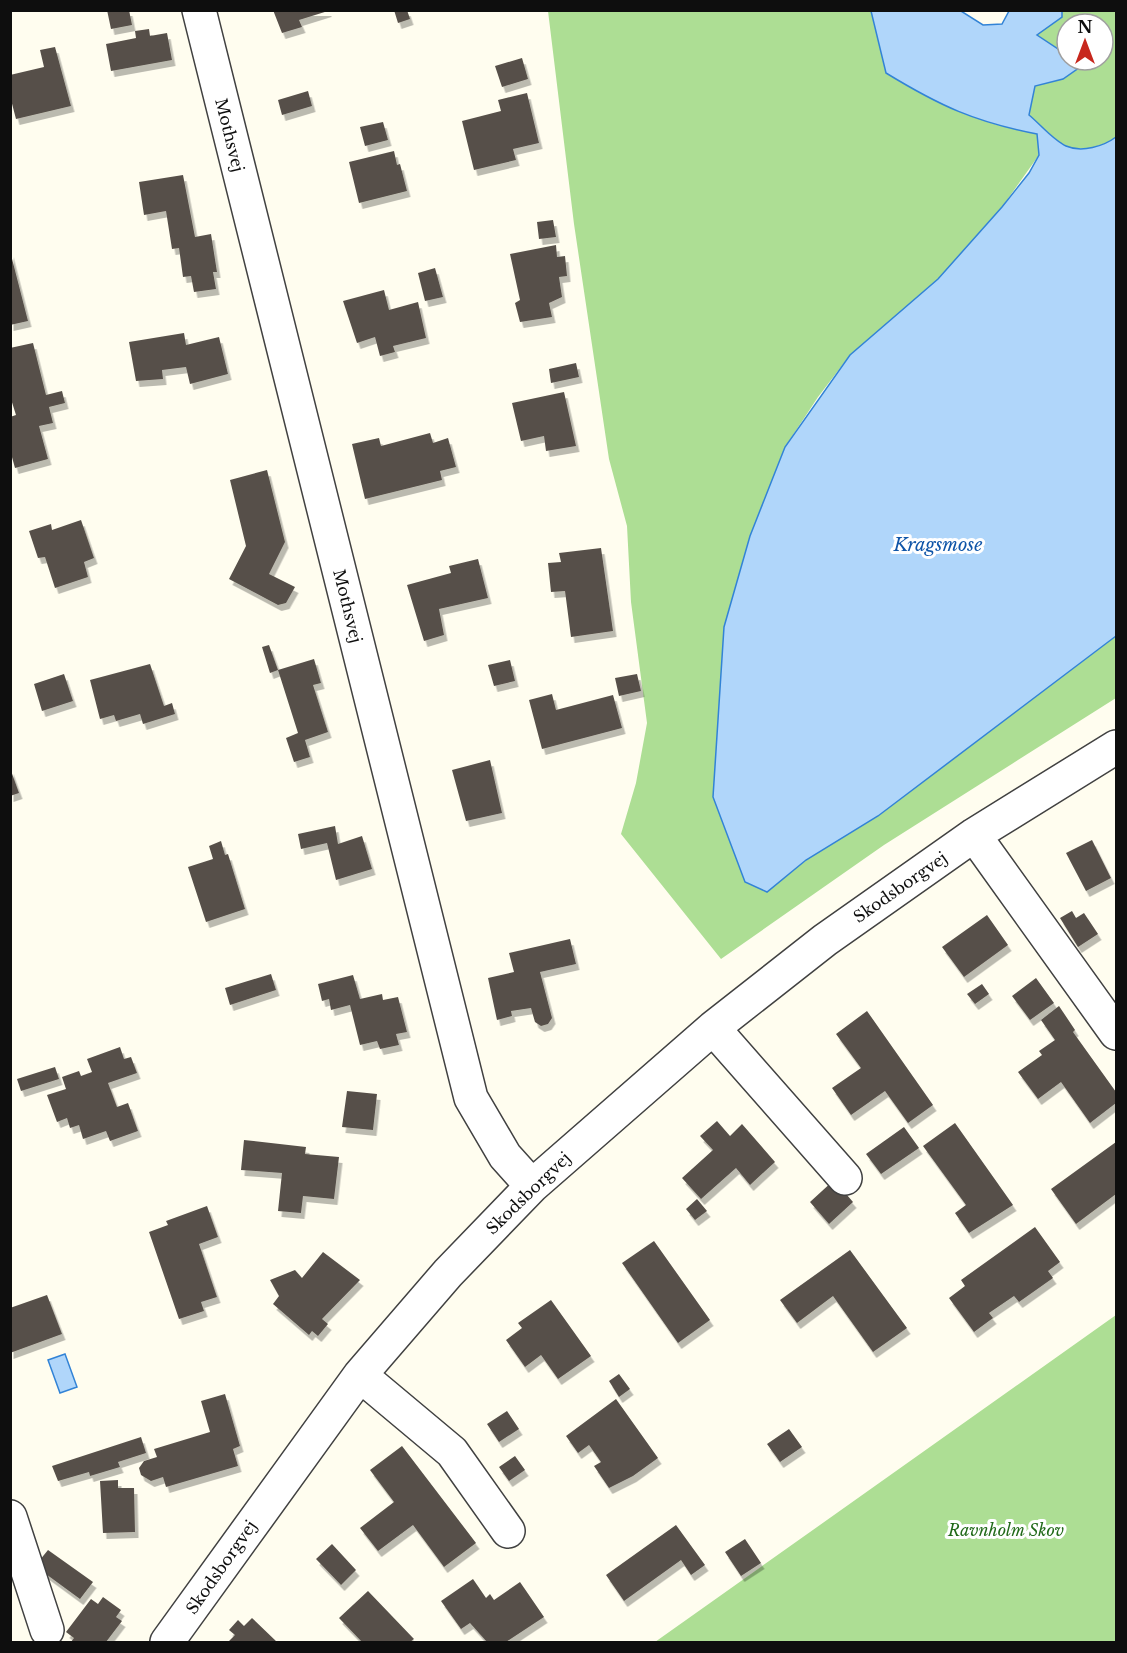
<svg xmlns="http://www.w3.org/2000/svg" width="1127" height="1653" font-family="'Libre Baskerville',serif">
  <style>
    .forest { fill: #adde94 }
    .water { fill: #b0d6fa; stroke: #3283d6; stroke-width: 1.5 }
    .building { fill: #575049; filter: url(#shadow) }
    .lines { fill: none; stroke-linecap: round; stroke-linejoin: round }
    .minor-casing { stroke: #414141; stroke-width: 36 }
    .minor { stroke: #fff; stroke-width: 33 }
    .labels { text-anchor: middle; dominant-baseline: central; stroke-width: 6; stroke-linejoin: round; paint-order: stroke }
    .street-label { font-size: 16px; fill: #0e0e0e; stroke: #fff }
    .park-label { font-size: 16px; font-style: italic; fill: #226a1a; stroke: #fff }
    .water-label { font-size: 18px; font-style: italic; fill: #0f55a8; stroke: #fff }
  </style>
  <defs>
    <filter id="shadow"><feDropShadow dx="3.5" dy="6" stdDeviation="0" flood-color="#0004"/></filter>
  </defs>
  <rect width="100%" height="100%" fill="#fffdef"/>
  <path class="forest" d="M 548,11 L 871,11 L 886,73 C 939,105 977,123 1038,134 L 1039,155 L 1002,207 L 938,279 L 850,355 L 818,397 L 785,447 L 750,536 L 767,892 L 806,860 L 878,816 L 1116,636 L 1116,698 L 884,845 L 721,959 L 621,834 L 636,783 L 647,723 L 631,602 L 627,526 L 609,459 L 574,224 Z
    M 1062,11 L 1116,11 L 1116,137 C 1104,146 1081,153 1066,146 C 1053,139 1040,124 1029,115 L 1035,86 L 1063,79 L 1082,65 L 1075,60 L 1103,60 L 1103,24 L 1067,24 L 1067,55 L 1036,35 L 1062,17 Z
    M 1116,1315 L 1116,1642 L 655,1642 Z"/>
  <path class="water" d="M 871,11 L 961,11 L 983,25 L 1002,24 L 1009,11 L 1062,11 L 1062,17 L 1037,35 L 1067,55 L 1067,60 L 1075,60 L 1083,65 L 1063,79 L 1035,86 L 1029,115 C 1040,124 1053,140 1066,146 C 1082,153 1104,146 1116,137 L 1116,636 L 878,816 L 806,860 L 767,892 L 745,882 L 713,797 L 724,627 L 750,536 L 772,480 L 785,447 L 850,355 L 938,279 L 1002,207 L 1029,173 L 1039,155 L 1037,134 C 975,122 940,106 886,73 Z
    M 65,1354 L 77,1387 L 60,1393 L 48,1360 Z"/>
  <path class="building" d="M 107,10 L 129,10 L 132,25 L 111,29 Z
    M 273,10 L 328,10 L 328,11 L 299,20 L 302,27 L 282,33 Z
    M 394,10 L 407,10 L 410,19 L 398,23 Z
    M 149,29 L 150,36 L 167,33 L 172,60 L 111,71 L 106,44 L 136,38 L 135,31 Z
    M 55,47 L 71,106 L 16,119 L 10,96 L 10,75 L 44,67 L 40,50 Z
    M 522,58 L 528,79 L 502,87 L 495,66 Z
    M 308,91 L 312,106 L 282,115 L 278,100 Z
    M 527,93 L 539,143 L 513,149 L 516,160 L 474,170 L 462,121 L 501,111 L 498,100 Z
    M 383,122 L 388,140 L 365,146 L 360,127 Z
    M 394,151 L 397,165 L 400,164 L 407,191 L 359,203 L 349,162 Z
    M 183,175 L 195,237 L 211,234 L 217,272 L 213,272 L 216,289 L 194,292 L 191,276 L 183,277 L 179,248 L 172,249 L 166,211 L 144,215 L 139,182 Z
    M 553,220 L 556,237 L 539,239 L 537,222 Z
    M 556,245 L 557,257 L 565,256 L 567,276 L 559,277 L 562,297 L 549,303 L 552,317 L 520,322 L 515,303 L 520,300 L 510,254 Z
    M 10,251 L 28,321 L 10,325 Z
    M 435,268 L 443,297 L 425,301 L 418,273 Z
    M 384,290 L 389,310 L 418,302 L 426,338 L 393,346 L 395,352 L 380,356 L 375,337 L 357,343 L 343,301 Z
    M 184,333 L 186,345 L 219,337 L 228,374 L 190,384 L 186,367 L 162,370 L 163,379 L 136,381 L 129,342 Z
    M 33,343 L 46,395 L 62,391 L 65,403 L 49,407 L 53,423 L 39,426 L 48,459 L 15,468 L 10,450 L 10,417 L 16,415 L 10,396 L 10,348 Z
    M 576,363 L 579,377 L 551,383 L 549,369 Z
    M 564,392 L 576,446 L 546,451 L 544,436 L 521,441 L 512,403 Z
    M 430,433 L 433,443 L 448,438 L 456,467 L 440,471 L 442,480 L 365,499 L 352,444 L 379,438 L 381,446 Z
    M 267,470 L 285,542 L 269,574 L 295,587 L 286,603 L 278,605 L 229,579 L 246,546 L 230,480 Z
    M 81,520 L 94,558 L 84,562 L 88,577 L 55,588 L 45,557 L 38,558 L 29,531 L 51,524 L 52,530 Z
    M 601,548 L 613,631 L 571,637 L 565,591 L 551,592 L 548,563 L 561,562 L 559,553 Z
    M 478,559 L 488,598 L 439,609 L 444,635 L 424,641 L 407,585 L 451,573 L 449,566 Z
    M 269,645 L 278,670 L 270,673 L 262,647 Z
    M 314,659 L 321,683 L 313,685 L 328,732 L 305,740 L 310,757 L 294,762 L 286,738 L 298,733 L 278,670 Z
    M 510,660 L 515,681 L 494,686 L 488,665 Z
    M 150,664 L 164,706 L 172,703 L 175,714 L 143,724 L 140,714 L 116,721 L 114,715 L 100,719 L 90,680 Z
    M 64,674 L 73,701 L 42,711 L 34,684 Z
    M 637,674 L 641,691 L 619,696 L 615,678 Z
    M 552,694 L 556,710 L 613,695 L 622,728 L 542,749 L 529,700 Z
    M 490,760 L 502,813 L 466,821 L 452,770 Z
    M 10,768 L 19,793 L 10,796 Z
    M 335,826 L 338,844 L 362,836 L 372,869 L 336,880 L 327,843 L 301,849 L 298,834 Z
    M 1092,840 L 1111,878 L 1086,891 L 1066,853 Z
    M 221,841 L 225,855 L 228,854 L 245,909 L 206,922 L 188,867 L 213,859 L 209,846 Z
    M 1072,911 L 1076,918 L 1084,913 L 1098,934 L 1078,947 L 1060,918 Z
    M 987,915 L 1008,945 L 964,977 L 942,947 Z
    M 570,939 L 576,964 L 540,972 L 552,1018 L 548,1024 L 541,1026 L 535,1022 L 531,1008 L 511,1011 L 512,1016 L 497,1020 L 488,978 L 514,972 L 509,953 Z
    M 271,974 L 276,990 L 230,1005 L 225,988 Z
    M 353,975 L 360,999 L 382,994 L 383,1000 L 398,997 L 407,1032 L 396,1034 L 399,1045 L 380,1049 L 377,1041 L 360,1045 L 350,1005 L 331,1010 L 329,999 L 322,1001 L 318,984 Z
    M 1036,978 L 1054,1003 L 1030,1020 L 1012,996 Z
    M 982,984 L 989,994 L 975,1004 L 967,994 Z
    M 1059,1006 L 1075,1030 L 1073,1032 L 1116,1092 L 1116,1103 L 1090,1123 L 1061,1082 L 1038,1099 L 1018,1072 L 1042,1055 L 1039,1051 L 1055,1040 L 1041,1020 Z
    M 867,1011 L 933,1105 L 908,1123 L 885,1091 L 851,1115 L 832,1088 L 861,1068 L 836,1034 Z
    M 120,1047 L 124,1059 L 131,1057 L 137,1073 L 108,1083 L 117,1107 L 128,1103 L 138,1131 L 110,1141 L 106,1131 L 83,1139 L 79,1125 L 70,1128 L 67,1118 L 57,1122 L 47,1095 L 66,1089 L 62,1077 L 79,1071 L 81,1076 L 92,1072 L 87,1059 Z
    M 55,1067 L 59,1079 L 21,1091 L 17,1079 Z
    M 347,1091 L 377,1094 L 373,1130 L 342,1127 Z
    M 717,1121 L 730,1136 L 742,1124 L 775,1162 L 750,1185 L 736,1168 L 701,1199 L 682,1178 L 713,1150 L 700,1136 Z
    M 955,1123 L 1013,1205 L 969,1233 L 955,1213 L 966,1205 L 923,1146 Z
    M 904,1127 L 919,1148 L 881,1174 L 866,1154 Z
    M 244,1140 L 306,1147 L 305,1154 L 339,1157 L 334,1199 L 303,1196 L 301,1213 L 278,1211 L 282,1173 L 241,1170 Z
    M 1116,1142 L 1116,1194 L 1076,1224 L 1051,1189 Z
    M 834,1180 L 853,1202 L 829,1224 L 810,1202 Z
    M 697,1199 L 707,1211 L 695,1220 L 686,1209 Z
    M 207,1206 L 218,1237 L 199,1244 L 217,1297 L 201,1302 L 204,1311 L 179,1319 L 149,1232 L 168,1225 L 166,1221 Z
    M 1035,1227 L 1060,1262 L 1048,1271 L 1053,1278 L 1019,1302 L 1014,1296 L 989,1313 L 993,1318 L 974,1332 L 949,1298 L 965,1286 L 961,1280 Z
    M 654,1241 L 710,1320 L 678,1343 L 622,1263 Z
    M 850,1250 L 907,1328 L 873,1352 L 833,1296 L 797,1323 L 780,1300 Z
    M 323,1252 L 360,1280 L 322,1319 L 328,1324 L 318,1336 L 312,1331 L 309,1335 L 273,1304 L 279,1296 L 270,1280 L 295,1270 L 302,1278 Z
    M 47,1295 L 62,1334 L 10,1353 L 10,1308 Z
    M 551,1300 L 591,1356 L 558,1379 L 541,1355 L 525,1367 L 506,1340 L 522,1328 L 518,1323 Z
    M 619,1374 L 630,1389 L 619,1397 L 609,1381 Z
    M 225,1394 L 240,1446 L 233,1449 L 238,1466 L 166,1487 L 163,1477 L 151,1481 L 141,1475 L 139,1468 L 144,1461 L 157,1457 L 154,1449 L 210,1432 L 201,1401 Z
    M 616,1399 L 658,1458 L 633,1476 L 609,1488 L 594,1466 L 601,1462 L 589,1445 L 578,1453 L 566,1436 Z
    M 507,1411 L 519,1429 L 499,1442 L 487,1424 Z
    M 789,1429 L 802,1447 L 780,1462 L 767,1444 Z
    M 141,1437 L 146,1453 L 118,1462 L 120,1467 L 90,1476 L 89,1472 L 58,1481 L 52,1466 Z
    M 402,1446 L 476,1543 L 444,1567 L 413,1525 L 378,1551 L 360,1528 L 394,1502 L 370,1470 Z
    M 515,1456 L 525,1470 L 509,1481 L 499,1467 Z
    M 118,1480 L 118,1488 L 134,1488 L 135,1532 L 103,1533 L 100,1481 Z
    M 676,1525 L 705,1565 L 691,1575 L 681,1560 L 624,1601 L 606,1575 Z
    M 745,1539 L 761,1563 L 741,1576 L 725,1552 Z
    M 332,1544 L 356,1570 L 341,1585 L 316,1559 Z
    M 48,1550 L 93,1582 L 80,1599 L 35,1566 Z
    M 473,1579 L 486,1598 L 490,1594 L 494,1600 L 520,1582 L 544,1617 L 506,1642 L 487,1642 L 470,1623 L 461,1629 L 441,1601 Z
    M 368,1591 L 414,1639 L 410,1642 L 362,1642 L 339,1618 Z
    M 103,1597 L 121,1610 L 116,1617 L 122,1621 L 106,1642 L 71,1642 L 74,1638 L 66,1632 L 91,1599 L 98,1604 Z
    M 252,1618 L 277,1642 L 228,1642 L 235,1635 L 229,1630 L 238,1620 L 244,1626 Z"/>
  <g class="lines">
    <defs>
      <path id="minor" d="M 199,10 L 471,1098 L 505,1156 L 532,1186
        M 974,835 L 1116,1033
        M 713,1028 L 845,1178
        M 360,1375 L 452,1452 L 508,1531
        M 10,1517 L 47,1630
        M 167,1642 L 360,1375 L 448,1273 L 532,1186 L 713,1028 L 825,940 L 974,835 L 1116,747"/>
    </defs>
    <use href="#minor" class="minor-casing"/>
    <use href="#minor" class="minor"/>
  </g>
  <g class="labels">
    <g class="street-label">
      <text transform="translate(230 135) rotate(76)">Mothsvej</text>
      <text transform="translate(348 606) rotate(76)">Mothsvej</text>
      <text transform="translate(900 887) rotate(-35)">Skodsborgvej</text>
      <text transform="translate(528 1193) rotate(-44)">Skodsborgvej</text>
      <text transform="translate(221 1567) rotate(-55)">Skodsborgvej</text>
    </g>
    <g class="park-label">
      <text x="1006" y="1530">Ravnholm Skov</text>
    </g>
    <g class="water-label">
      <text x="938" y="545">Kragsmose</text>
    </g>
  </g>
  <rect width="1127" height="1653" fill="none" stroke="#0e0e0e" stroke-width="24"/>
  <g transform="translate(1085 42)"><circle r="28" fill="#ffffff" stroke="#9f9f9f" stroke-width="1.5"/>
  <path d="M0-4.5L10 22L0 15L-10 22Z" fill="#c7271d"/>
  <text y="-9" font-size="16" font-weight="bold" text-anchor="middle" fill="#0e0e0e">N</text>
  </g>
</svg>
